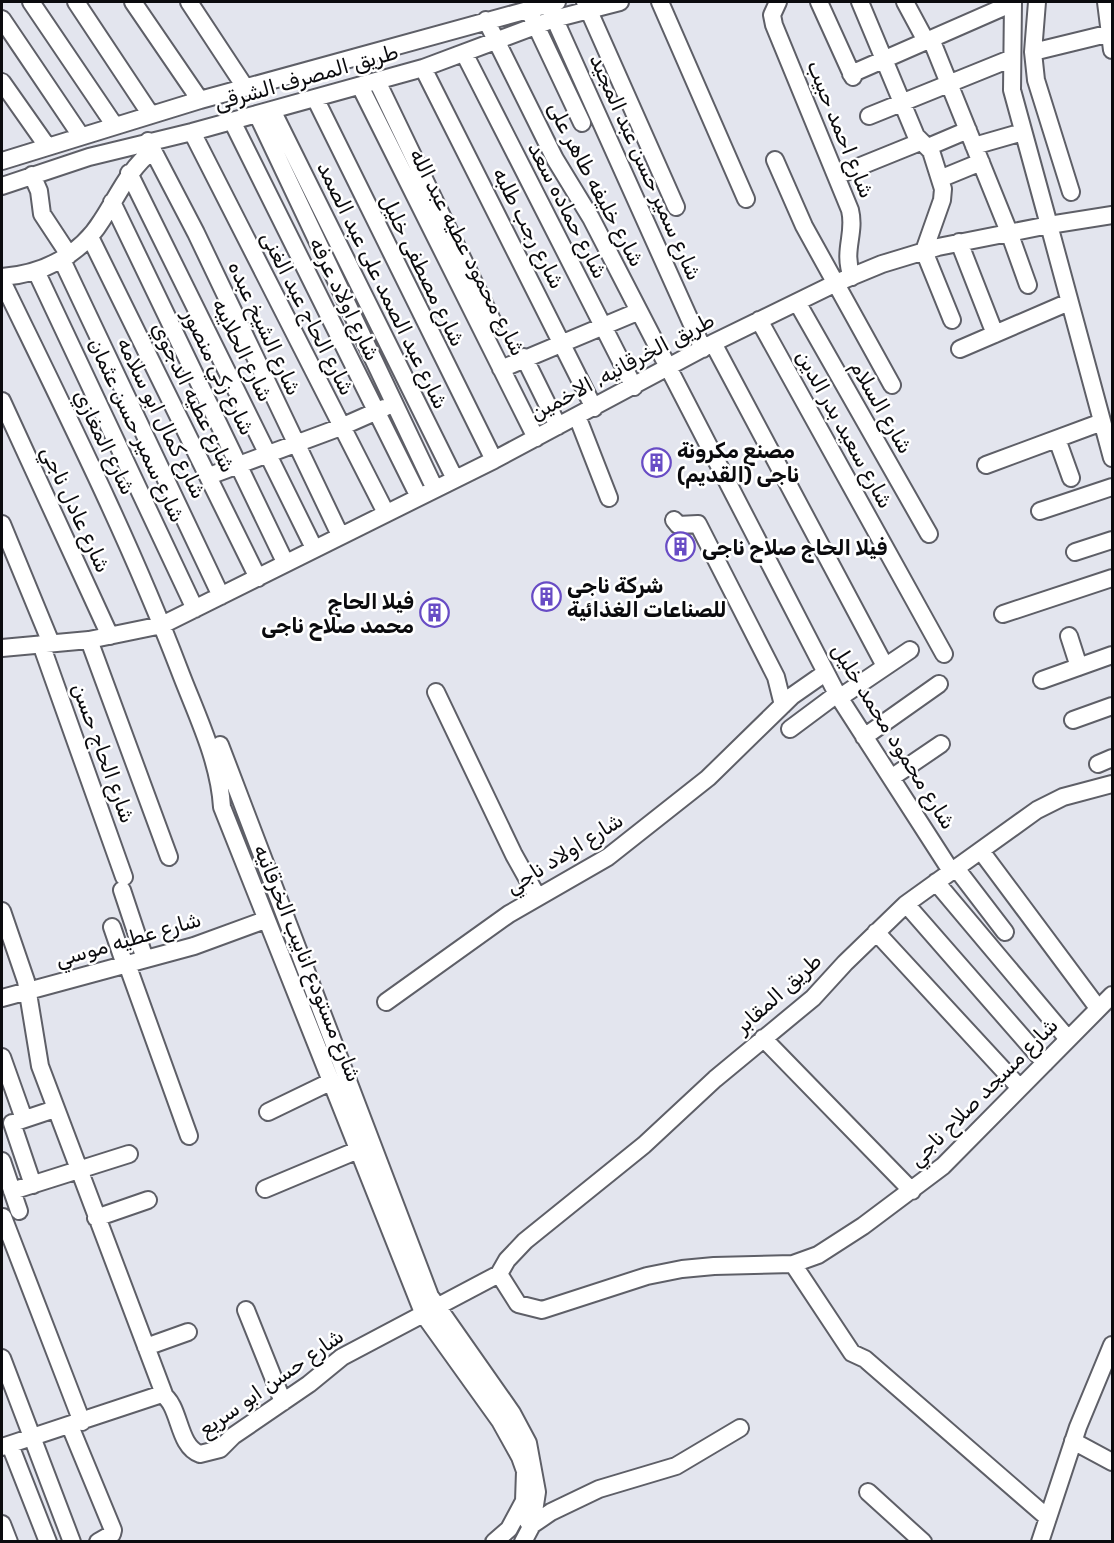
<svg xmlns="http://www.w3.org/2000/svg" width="1114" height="1543" font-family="Rubik,Vazirmatn,sans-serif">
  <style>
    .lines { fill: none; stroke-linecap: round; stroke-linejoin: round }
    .minor-casing { stroke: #5e5f67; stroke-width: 20 }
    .minor { stroke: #fff; stroke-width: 16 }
    .labels { text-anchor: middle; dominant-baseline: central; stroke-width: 5; stroke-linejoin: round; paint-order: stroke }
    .street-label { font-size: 21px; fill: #0b0b0e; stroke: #fff }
    .poi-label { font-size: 21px; font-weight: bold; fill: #0b0b0e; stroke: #fff; text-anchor: start }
  </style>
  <rect width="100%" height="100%" fill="#e3e5ee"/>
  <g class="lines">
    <defs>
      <path id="minor" d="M 31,2 L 115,126
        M 76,2 L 151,115
        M 133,2 L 200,100
        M 189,2 L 245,87
        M 585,2 L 676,207
        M 660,2 L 746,199
        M 778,2 L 772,15 L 774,25 L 850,210 C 856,234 842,250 852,277
        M 819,2 L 853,77
        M 860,2 L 916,136 L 931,151 L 943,189 L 942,200 L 924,251 L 952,320
        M 905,2 L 926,41
        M 1013,2 L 1012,90 L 1049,225 L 1112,215
        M 1037,2 L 1033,52 L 1036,80 L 1071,192
        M 1106,2 L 1112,50
        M 551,11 L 703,349
        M 531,15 L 582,123
        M 2,19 L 81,136
        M 486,20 L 555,159 L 591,218 L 837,694 L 951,871
        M 931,39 L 1009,232 L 1028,285
        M 1033,52 L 1111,33
        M 464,53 L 634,387
        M 423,68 L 594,408
        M 851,74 L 1013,3
        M 377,81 L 493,322
        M 2,82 L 47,146
        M 360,86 L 536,438
        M 315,98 L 494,460
        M 272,110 L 455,479
        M 257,114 L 435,489
        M 869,116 L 1010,59
        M 232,121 L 419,497
        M 192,132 L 386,513
        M 148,141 L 196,233 L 340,535
        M 974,146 L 1023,132
        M 928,147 L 968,130
        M 775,160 L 804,226 L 892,385
        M 2,161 L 200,100 L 557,2
        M 129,173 L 314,548
        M 32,175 L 39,191 L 42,214 L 69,255
        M 836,176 L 920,142
        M 942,178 L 981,162
        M 2,186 L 89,157 L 192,132 L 423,68 L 554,19 L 620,2
        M 112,202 L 285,562
        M 90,237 L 258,578
        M 959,242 L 995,334
        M 62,260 L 221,596
        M 36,271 L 195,609
        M 2,277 C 42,274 80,256 102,220 C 119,194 128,170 153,150
        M 2,281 C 64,409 128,536 179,669 C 196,714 219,759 222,807 L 424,1315 L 500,1421 L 520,1457 L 525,1471 L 524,1501 L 509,1529 L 494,1542
        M 797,302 L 929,534
        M 759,320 L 944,654
        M 713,343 L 885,666
        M 960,349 L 1069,302
        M 524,357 L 558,426
        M 501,369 L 637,312
        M 2,401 L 110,636
        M 577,416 L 609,498
        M 1057,439 L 1071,478
        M 986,465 L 1102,422
        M 209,476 L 341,427 L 384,408
        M 1040,511 L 1112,487
        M 674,520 L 678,525 L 698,524 L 776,677 L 783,705
        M 2,524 L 51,643
        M 1075,552 L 1112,540
        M 1003,614 L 1112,578
        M 1069,636 L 1079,667
        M 89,640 L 169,857
        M 41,644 L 124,877
        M 2,648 L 89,640 L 162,625 L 494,460 L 713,343 L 836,283 L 882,264 L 938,247 L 1049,225 L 1112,458
        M 1042,680 L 1112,655
        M 436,692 L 514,855 L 537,896
        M 839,698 L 910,650
        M 1073,720 L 1112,706
        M 790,729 L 837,694
        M 864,737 L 939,684
        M 220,745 L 430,1296 L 512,1413 L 528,1443 L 537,1492 L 532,1525 L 523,1542
        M 1098,764 L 1112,758
        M 891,778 L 941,744
        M 981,851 L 1098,1008
        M 956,868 L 1005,932
        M 936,882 L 1068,1039
        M 122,890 L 145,959
        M 906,904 L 1045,1063
        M 2,911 L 26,981 L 40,1066 L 164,1394
        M 112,927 L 125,965
        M 876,932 L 1020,1088
        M 127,964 L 189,1136
        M 2,998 L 194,946 L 265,920
        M 386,1002 L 509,914 L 608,857 L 708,778 L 792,696 L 825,673
        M 763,1038 L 912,1191
        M 2,1057 L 24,1119
        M 268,1112 L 330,1082
        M 12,1123 L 33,1185
        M 13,1123 L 55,1109
        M 2,1161 L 19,1211
        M 265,1189 L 358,1150
        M 12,1191 L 129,1154
        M 3,1217 L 82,1422
        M 96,1218 L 148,1200
        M 793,1264 L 852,1353 L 865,1359 L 1048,1518
        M 499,1274 L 507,1260 L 525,1241 L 644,1145 L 715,1079 L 813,998 L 845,963 L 906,904 L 1037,810 L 1063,797 L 1112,784
        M 246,1310 L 283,1402
        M 146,1347 L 188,1332
        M 2,1358 L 72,1542
        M 70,1426 L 113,1530 L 112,1534 L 98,1542
        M 1073,1441 L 1112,1462
        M 10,1445 L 48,1542
        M 2,1447 L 162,1394 C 181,1406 177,1446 200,1454 L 220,1449 L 233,1436 L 309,1384 L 342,1357 L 499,1274 L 518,1304 L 542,1310 L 647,1276 L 682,1269 L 714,1266 L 793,1264 L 818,1255 L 863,1226 L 943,1166 L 1112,995
        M 868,1492 L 923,1542
        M 528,1522 L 532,1525 L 551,1512 L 599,1489 L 676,1466 L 740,1428
        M 2,1524 L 9,1542
        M 1040,1542 L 1078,1427 L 1112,1345"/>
    </defs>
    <use href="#minor" class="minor-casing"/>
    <use href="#minor" class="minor"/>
  </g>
  <defs>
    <symbol id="building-ring" viewBox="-11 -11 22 22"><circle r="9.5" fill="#fff" stroke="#684cc5" stroke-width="1.5"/><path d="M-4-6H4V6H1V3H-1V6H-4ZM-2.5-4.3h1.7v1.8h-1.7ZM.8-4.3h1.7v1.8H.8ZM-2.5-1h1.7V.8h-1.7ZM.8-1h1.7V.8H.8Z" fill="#684cc5"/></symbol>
  </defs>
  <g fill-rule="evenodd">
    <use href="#building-ring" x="640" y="446" width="33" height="33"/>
    <use href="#building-ring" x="664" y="530" width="33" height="33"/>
    <use href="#building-ring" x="530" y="580" width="33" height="33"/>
    <use href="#building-ring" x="418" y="596" width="33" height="33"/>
  </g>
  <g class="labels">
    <g class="street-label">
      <text transform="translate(306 77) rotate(-16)">طريق المصرف الشرقى</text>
      <text transform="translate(841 129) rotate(68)">شارع احمد حبيب</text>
      <text transform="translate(646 167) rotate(66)">شارع سمير حسن عبد المجيد</text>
      <text transform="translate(596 184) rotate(62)">شارع خليفه طاهر على</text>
      <text transform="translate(568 210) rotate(63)">شارع حماده سعد</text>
      <text transform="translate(529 228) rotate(63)">شارع رجب طلبه</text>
      <text transform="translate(468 252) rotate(63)">شارع محمود عطيه عبد الله</text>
      <text transform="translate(423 270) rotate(64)">شارع مصطفى خليل</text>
      <text transform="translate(383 285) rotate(64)">شارع عبد الصمد على عبد الصمد</text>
      <text transform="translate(345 299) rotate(64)">شارع اولاد عرفه</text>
      <text transform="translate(308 313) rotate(63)">شارع الحاج عبد الغنى</text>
      <text transform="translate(265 328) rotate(65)">شارع الشيخ عبده</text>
      <text transform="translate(243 350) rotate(64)">شارع الحلايبه</text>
      <text transform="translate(622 366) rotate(-28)">طريق الخرقانيه, الاخمين</text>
      <text transform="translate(219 372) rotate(64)">شارع زكي منصور</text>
      <text transform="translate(194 397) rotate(64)">شارع عطيه الدجوي</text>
      <text transform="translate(882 407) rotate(60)">شارع السلام</text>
      <text transform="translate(162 418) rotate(64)">شارع كمال ابو سلامه</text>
      <text transform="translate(845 429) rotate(61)">شارع سعيد بدر الدين</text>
      <text transform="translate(137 430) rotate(65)">شارع سمير حسن عثمان</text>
      <text transform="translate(105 442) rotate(64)">شارع المغازي</text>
      <text transform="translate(76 509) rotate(65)">شارع عادل ناجي</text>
      <text transform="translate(894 736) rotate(58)">شارع محمود محمد خليل</text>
      <text transform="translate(104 753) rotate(70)">شارع الحاج حسن</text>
      <text transform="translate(564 853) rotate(-32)">شارع اولاد ناجي</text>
      <text transform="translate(128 939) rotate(-16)">شارع عطيه موسي</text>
      <text transform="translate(308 963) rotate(68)">شارع مستودع انابيب الخرقانيه</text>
      <text transform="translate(778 993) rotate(-42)">طريق المقابر</text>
      <text transform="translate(983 1092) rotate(-45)">شارع مسجد صلاح ناجي</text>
      <text transform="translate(271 1382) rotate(-35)">شارع حسن ابو سريع</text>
    </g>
    <g class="poi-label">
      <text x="677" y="450">مصنع مكرونة<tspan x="677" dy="24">ناجى (القديم)</tspan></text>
      <text x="702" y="547">فيلا الحاج صلاح ناجى</text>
      <text x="567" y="585">شركة ناجى<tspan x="567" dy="24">للصناعات الغذائية</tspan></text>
      <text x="414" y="601" text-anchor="end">فيلا الحاج<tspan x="414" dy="24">محمد صلاح ناجى</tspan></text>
    </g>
  </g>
  <rect width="1114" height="1543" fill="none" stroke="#0b0b0e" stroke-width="6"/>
</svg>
